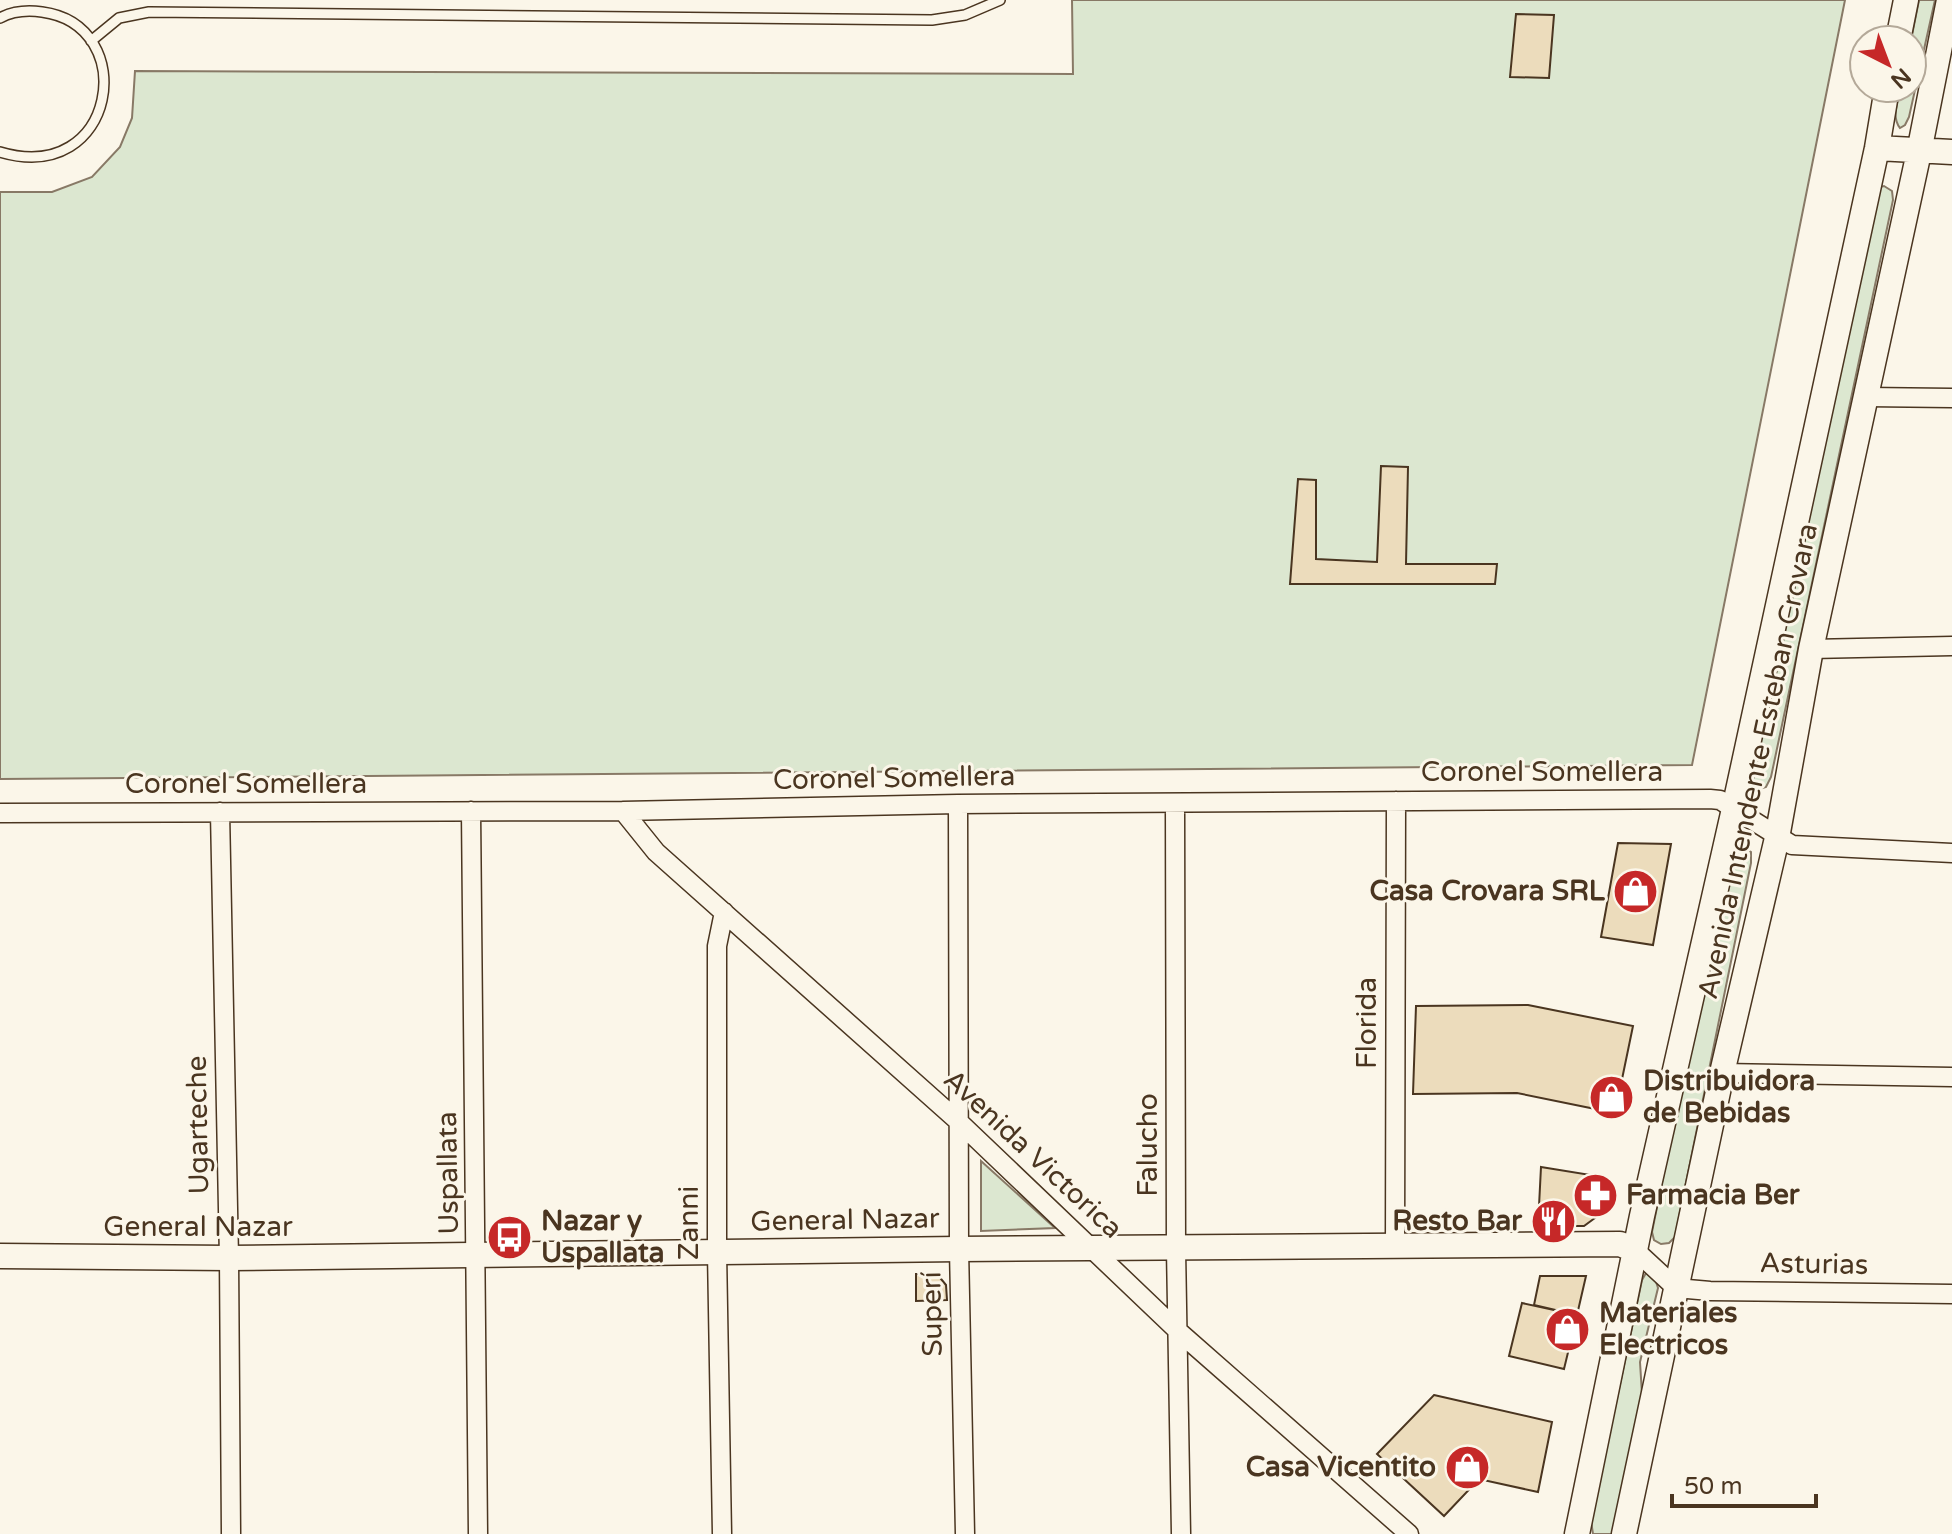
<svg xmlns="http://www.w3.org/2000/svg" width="1952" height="1534" font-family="'Varela Round',sans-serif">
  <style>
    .green { fill: #dce7d0; stroke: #887966; stroke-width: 2 }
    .building { fill: #ecdcbc; stroke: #4a3520; stroke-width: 2 }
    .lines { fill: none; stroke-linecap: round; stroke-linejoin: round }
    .lane-casing { stroke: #4a3520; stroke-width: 12 }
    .street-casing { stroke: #4a3520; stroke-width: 21 }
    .secondary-casing { stroke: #4a3520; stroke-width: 27 }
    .lane { stroke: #fbf6e9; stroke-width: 9 }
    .street { stroke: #fbf6e9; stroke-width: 18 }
    .secondary { stroke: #fbf6e9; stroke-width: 24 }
    .labels { text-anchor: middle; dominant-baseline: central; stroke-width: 6; stroke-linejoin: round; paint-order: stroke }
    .street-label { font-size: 28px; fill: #4a3520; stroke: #fbf6e9 }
    .poi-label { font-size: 28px; font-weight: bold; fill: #4a3520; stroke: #fbf6e9; text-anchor: start }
  </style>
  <rect width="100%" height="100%" fill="#fbf6e9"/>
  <path class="green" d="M 1072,0 L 1845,0 L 1692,765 L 0,779 L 0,192 L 52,192 L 92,177 L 120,147 L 132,118 L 135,71 L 1073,74 Z
    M 1919,0 L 1935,0 L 1909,117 L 1905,125 L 1900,128 C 1891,117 1898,101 1901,88 L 1912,88 L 1911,40 Z
    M 1884,186 L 1892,191 L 1893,200 L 1771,777 L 1766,787 L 1757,790 L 1748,783 L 1875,188 Z
    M 1743,846 L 1751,852 L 1751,863 L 1675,1237 L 1669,1243 L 1661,1244 L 1654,1240 L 1652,1232 L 1727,859 L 1733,849 Z
    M 981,1161 L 1055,1228 L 981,1231 Z
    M 1653,1272 L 1658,1288 L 1640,1362 L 1642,1394 L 1613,1534 L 1593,1534 L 1591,1521 L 1642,1280 L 1646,1273 Z"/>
  <path class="building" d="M 1516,14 L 1554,15 L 1549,78 L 1510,77 Z
    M 1381,466 L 1408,467 L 1406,564 L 1497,564 L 1495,584 L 1290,584 L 1298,479 L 1316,480 L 1316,559 L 1377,562 Z
    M 1618,843 L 1671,844 L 1653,945 L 1601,937 Z
    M 1528,1005 L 1633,1026 L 1615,1113 L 1517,1093 L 1413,1094 L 1416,1006 Z
    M 1541,1167 L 1603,1177 L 1599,1215 L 1584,1226 L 1538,1226 Z
    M 916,1274 L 937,1274 L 946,1285 L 947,1300 L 916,1301 Z
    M 1540,1276 L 1586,1276 L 1577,1315 L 1534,1305 Z
    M 1522,1303 L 1577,1315 L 1564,1369 L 1509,1356 Z
    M 1434,1395 L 1552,1422 L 1538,1492 L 1479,1479 L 1444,1516 L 1377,1454 Z"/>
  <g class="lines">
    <defs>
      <path id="lane" d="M 0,18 C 13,11 28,10 42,12 C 141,25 117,187 0,152
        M 91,41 L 119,18 L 149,12 L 932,20 L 965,15 L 1000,0"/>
      <path id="street" d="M 1866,397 L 1952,398
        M 1811,649 L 1952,646
        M 1175,803 L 1176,1249 L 1181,1534
        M 958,804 L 959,1249 L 965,1534
        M 471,811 L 478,1534
        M 623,811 L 656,852 L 958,1121 L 1178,1331 L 1409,1534
        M 220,812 L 229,1258 L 231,1534
        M 0,813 L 623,811 L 958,804 L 1710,799 L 1720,800 L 1792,845 L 1952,853
        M 1722,1073 L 1952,1077
        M 1395,1246 L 1396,801
        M 1635,1250 L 1676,1288 L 1710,1291 L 1952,1294
        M 722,1534 L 717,1252 L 717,946 L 724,912"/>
      <path id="secondary" d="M 1898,40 L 1906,0
        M 1877,148 L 1952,152
        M 0,1256 L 229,1258 L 959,1249 L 1620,1244 L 1635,1250
        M 1577,1534 L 1642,1216 L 1734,809 L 1877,148 L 1887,88
        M 1624,1534 L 1722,1073 L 1777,838 L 1811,649 L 1919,152 L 1949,0"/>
    </defs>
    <use href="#lane" class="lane-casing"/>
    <use href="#street" class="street-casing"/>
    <use href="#secondary" class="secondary-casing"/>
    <use href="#lane" class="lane"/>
    <use href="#street" class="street"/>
    <use href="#secondary" class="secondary"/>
  </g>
  <defs>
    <symbol id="shop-disc" viewBox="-11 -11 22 22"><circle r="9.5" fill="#c62828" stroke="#fbf6e9"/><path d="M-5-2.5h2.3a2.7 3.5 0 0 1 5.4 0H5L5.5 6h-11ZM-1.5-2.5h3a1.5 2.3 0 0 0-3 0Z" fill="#fff"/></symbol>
    <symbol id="pharmacy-disc" viewBox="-11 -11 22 22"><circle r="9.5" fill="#c62828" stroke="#fbf6e9"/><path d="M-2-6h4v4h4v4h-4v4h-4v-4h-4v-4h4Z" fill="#fff"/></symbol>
    <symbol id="restaurant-disc" viewBox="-11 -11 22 22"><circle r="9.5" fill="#c62828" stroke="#fbf6e9"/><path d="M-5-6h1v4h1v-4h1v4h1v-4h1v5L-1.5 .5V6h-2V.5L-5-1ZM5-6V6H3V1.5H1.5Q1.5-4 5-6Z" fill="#fff"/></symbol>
    <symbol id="bus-disc" viewBox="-11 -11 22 22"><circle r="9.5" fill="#c62828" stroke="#fbf6e9"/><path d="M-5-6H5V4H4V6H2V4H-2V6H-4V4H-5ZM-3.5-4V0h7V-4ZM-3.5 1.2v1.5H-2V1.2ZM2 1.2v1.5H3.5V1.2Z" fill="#fff"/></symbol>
  </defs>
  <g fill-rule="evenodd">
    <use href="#shop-disc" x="1610" y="866" width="51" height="51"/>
    <use href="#shop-disc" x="1586" y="1072" width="51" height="51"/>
    <use href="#pharmacy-disc" x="1570" y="1170" width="51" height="51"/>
    <use href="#restaurant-disc" x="1528" y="1196" width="51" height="51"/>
    <use href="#bus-disc" x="484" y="1212" width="51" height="51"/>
    <use href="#shop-disc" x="1542" y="1304" width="51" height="51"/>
    <use href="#shop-disc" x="1442" y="1442" width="51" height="51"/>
  </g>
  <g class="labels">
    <g class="street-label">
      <text transform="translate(1758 761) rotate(-78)">Avenida Intendente Esteban Crovara</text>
      <text x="1542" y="772">Coronel Somellera</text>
      <text transform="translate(894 778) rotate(-1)">Coronel Somellera</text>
      <text x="246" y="784">Coronel Somellera</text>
      <text transform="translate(1367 1023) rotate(-90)">Florida</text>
      <text transform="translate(198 1125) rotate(-91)">Ugarteche</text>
      <text transform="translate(1148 1145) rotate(-90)">Falucho</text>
      <text transform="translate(1033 1154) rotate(43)">Avenida Victorica</text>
      <text transform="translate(448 1173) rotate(-91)">Uspallata</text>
      <text transform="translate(845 1220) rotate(-1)">General Nazar</text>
      <text transform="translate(689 1223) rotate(-90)">Zanni</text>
      <text x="198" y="1227">General Nazar</text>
      <text transform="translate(1814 1264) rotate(1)">Asturias</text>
      <text transform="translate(932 1314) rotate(-91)">Superí</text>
    </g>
    <g class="poi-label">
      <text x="1605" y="891" text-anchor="end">Casa Crovara SRL</text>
      <text x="1643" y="1081">Distribuidora<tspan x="1643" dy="32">de Bebidas</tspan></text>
      <text x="1626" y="1195">Farmacia Ber</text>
      <text x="541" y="1221">Nazar y<tspan x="541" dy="32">Uspallata</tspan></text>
      <text x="1522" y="1221" text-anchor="end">Resto Bar</text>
      <text x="1599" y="1313">Materiales<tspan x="1599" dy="32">Electricos</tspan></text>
      <text x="1436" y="1467" text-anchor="end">Casa Vicentito</text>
    </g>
  </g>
  <g transform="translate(1888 64) rotate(138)"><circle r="38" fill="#fbf6e9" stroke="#b4a999" stroke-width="2"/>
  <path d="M0-6L14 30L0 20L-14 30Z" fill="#c62828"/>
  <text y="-12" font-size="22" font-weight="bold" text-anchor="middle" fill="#4a3520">N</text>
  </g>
  <path d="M1672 1494v12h144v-12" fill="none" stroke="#4a3520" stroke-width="4"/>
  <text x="1684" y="1494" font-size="24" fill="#4a3520" stroke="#fbf6e9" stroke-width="6" paint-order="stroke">50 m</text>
</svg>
